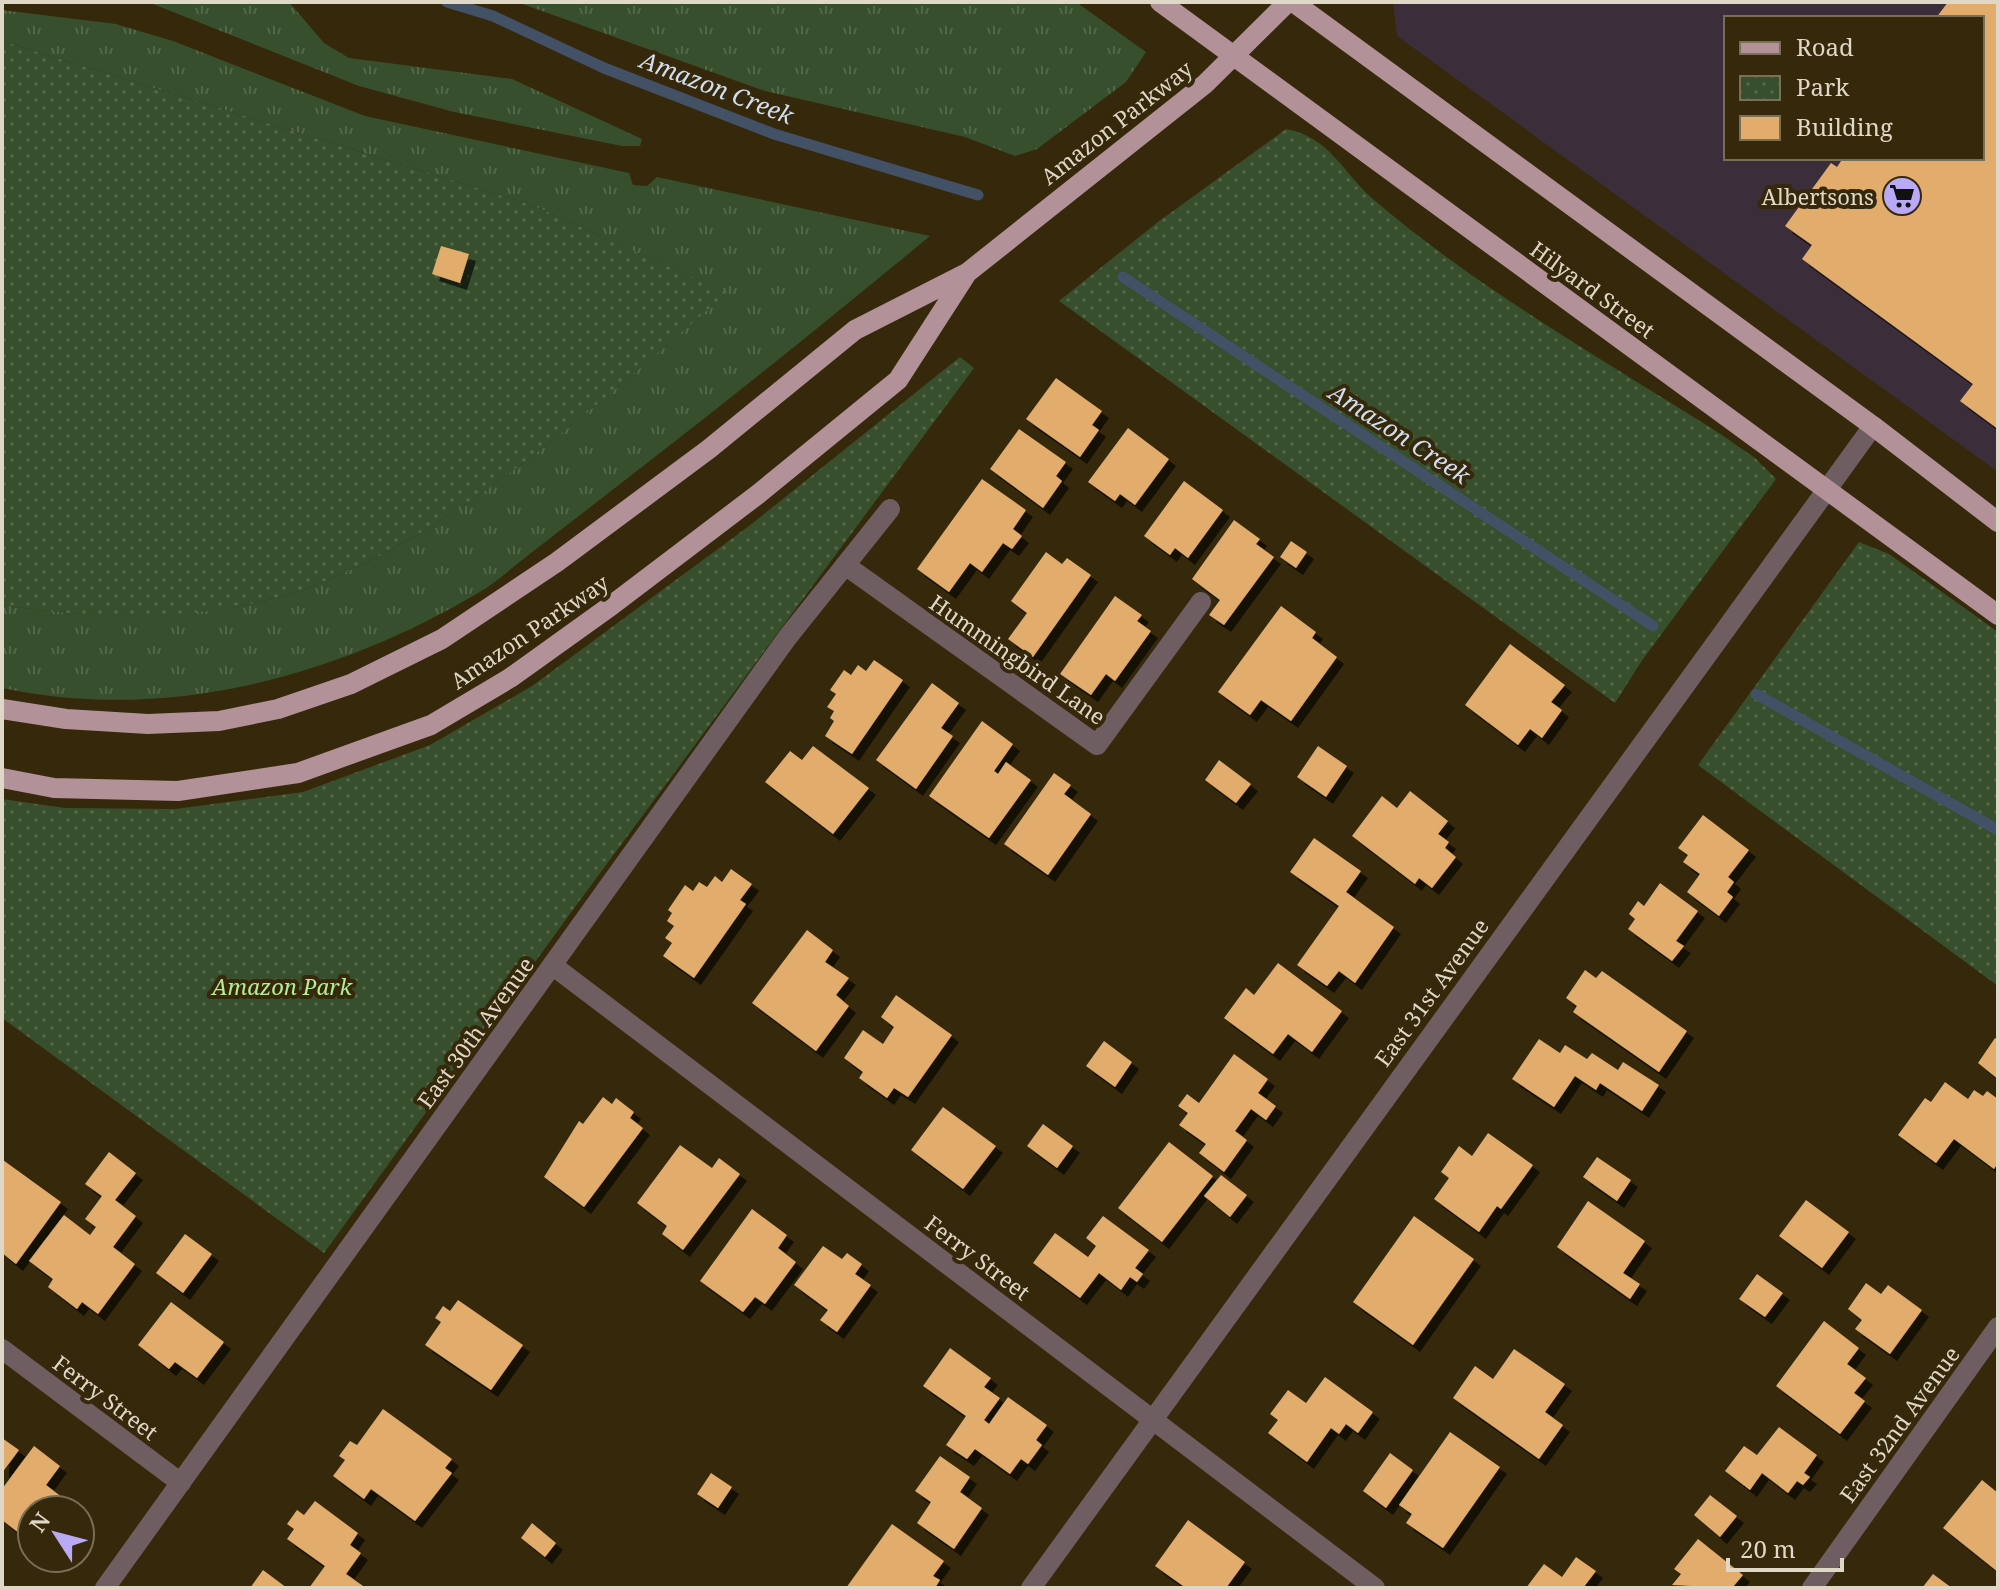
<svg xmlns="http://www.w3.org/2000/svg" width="2000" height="1590" font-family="'Noto Serif',serif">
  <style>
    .commercial { fill: #3b2d39; fill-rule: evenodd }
    .grass { fill: url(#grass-tufts) }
    .park { fill: url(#park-dots) }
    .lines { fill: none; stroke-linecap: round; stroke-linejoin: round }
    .stream { stroke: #435167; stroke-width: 11 }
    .building { fill: #e1ac6c; filter: url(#shadow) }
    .minor { stroke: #6e5e61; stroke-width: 20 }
    .major { stroke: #b29198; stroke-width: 20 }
    .labels { text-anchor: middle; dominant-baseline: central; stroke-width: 8; stroke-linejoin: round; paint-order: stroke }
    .street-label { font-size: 22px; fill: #dfd8c7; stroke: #35280b }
    .poi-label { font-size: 22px; fill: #dfd8c7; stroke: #35280b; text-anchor: end }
    .park-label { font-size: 22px; font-style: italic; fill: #b3ee95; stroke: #35280b }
    .water-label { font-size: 24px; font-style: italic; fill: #d2deef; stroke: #35280b }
  </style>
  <defs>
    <pattern id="grass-tufts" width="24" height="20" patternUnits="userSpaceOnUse" patternTransform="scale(2)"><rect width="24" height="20" fill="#374f2c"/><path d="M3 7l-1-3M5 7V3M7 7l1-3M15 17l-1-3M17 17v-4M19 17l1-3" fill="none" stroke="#546849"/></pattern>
    <pattern id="park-dots" width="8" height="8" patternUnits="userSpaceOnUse" patternTransform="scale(2)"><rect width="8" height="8" fill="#374f2c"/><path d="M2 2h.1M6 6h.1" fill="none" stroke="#546849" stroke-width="1.8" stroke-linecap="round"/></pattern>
    <filter id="shadow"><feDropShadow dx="7" dy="7" stdDeviation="0" flood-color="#0009"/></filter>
  </defs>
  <rect width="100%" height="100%" fill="#35280b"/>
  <path class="commercial" d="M 1393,2 L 1998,2 L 1998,472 L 1397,36 ZM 1726,18 L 1982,18 L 1982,158 L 1726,158 Z"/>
  <path class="grass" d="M 148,2 L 289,2 L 324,43 L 349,58 L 512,79 L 642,139 L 640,146 L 622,146 L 454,112 L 359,86 Z
    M 517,2 L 1076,2 L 1146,52 L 1126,82 L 1037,149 L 1015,156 L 965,137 L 765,91 Z
    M 2,10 L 116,24 L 173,41 L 365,116 L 629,173 L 633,185 L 647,186 L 657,177 L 930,236 C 838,312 745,387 651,460 C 611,491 571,522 531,553 C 514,566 497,582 478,593 C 336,677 166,723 2,688 L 2,605 C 85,618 172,620 255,603 C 420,568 601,402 726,293 L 532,205 L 2,41 Z"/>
  <path class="park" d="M 2,41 L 532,205 L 727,293 C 601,402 420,568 255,603 C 172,621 85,618 2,605 Z
    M 1286,129 C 1330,137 1343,173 1374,200 C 1480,290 1602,359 1719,433 L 1755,458 L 1776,479 L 1643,659 L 1615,703 L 1059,301 L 1158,222 Z
    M 960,357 L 974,368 L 572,911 L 324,1253 L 2,1018 L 2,799 L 65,808 L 175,809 L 303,792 L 430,745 L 532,686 L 749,526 Z
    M 1859,542 L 1889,554 L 1998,632 L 1998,986 L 1698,765 Z"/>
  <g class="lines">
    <path class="stream" d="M 447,2 L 493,16 L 604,68 L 774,134 L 978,195
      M 1123,277 L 1653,626
      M 1756,694 L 1998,830"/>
  </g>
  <path class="building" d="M 1948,2 L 1998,2 L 1998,429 L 1960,401 L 1973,384 L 1802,259 L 1812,245 L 1785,226 L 1831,163 L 1837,167 L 1843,158 L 1982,158 L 1982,18 L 1936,18 Z
    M 441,246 L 469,254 L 460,283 L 432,274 Z
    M 1056,378 L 1102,411 L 1092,425 L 1099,430 L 1080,457 L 1026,419 Z
    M 1128,428 L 1169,459 L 1135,505 L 1120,494 L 1115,501 L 1088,482 Z
    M 1019,429 L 1066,462 L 1056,476 L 1062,481 L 1043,508 L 990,469 Z
    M 982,479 L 1026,510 L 1013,529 L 1022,536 L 1012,549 L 1003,543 L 982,572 L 970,563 L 949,592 L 917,569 Z
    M 1184,481 L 1223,510 L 1188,558 L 1175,548 L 1170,555 L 1144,536 Z
    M 1234,520 L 1260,539 L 1256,544 L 1274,557 L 1224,625 L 1209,615 L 1220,600 L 1192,579 Z
    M 1291,541 L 1307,552 L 1296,568 L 1280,557 Z
    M 1046,552 L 1062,564 L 1067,558 L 1091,575 L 1033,657 L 1008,639 L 1027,613 L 1011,601 Z
    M 1115,596 L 1142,615 L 1137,621 L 1151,631 L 1115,681 L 1106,674 L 1091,695 L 1060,674 Z
    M 1281,606 L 1316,632 L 1312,638 L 1337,657 L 1291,721 L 1261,700 L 1250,715 L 1218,692 Z
    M 1510,644 L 1565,685 L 1551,702 L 1562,710 L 1542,738 L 1530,729 L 1518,745 L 1465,705 Z
    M 874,660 L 903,680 L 852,754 L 825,736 L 834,721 L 830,718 L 834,711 L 827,707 L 836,694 L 830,690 L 844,670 L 851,675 L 858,665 L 866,671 Z
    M 932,683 L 959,703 L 941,728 L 953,736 L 916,789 L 876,760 Z
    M 982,721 L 1013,744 L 994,771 L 998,774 L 1006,762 L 1031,780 L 989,838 L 929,796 Z
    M 813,746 L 869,788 L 833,834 L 765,782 L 790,751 L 802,760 Z
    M 1318,746 L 1347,766 L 1326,797 L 1297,777 Z
    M 1219,760 L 1251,784 L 1236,803 L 1205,780 Z
    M 1054,773 L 1071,785 L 1064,794 L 1091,814 L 1048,875 L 1004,844 Z
    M 1410,791 L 1448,821 L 1438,834 L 1449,842 L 1445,848 L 1456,857 L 1432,888 L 1419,878 L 1415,884 L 1352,836 L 1382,796 L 1397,808 Z
    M 1703,815 L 1749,850 L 1728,877 L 1734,882 L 1727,892 L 1733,897 L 1719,916 L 1687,892 L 1700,874 L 1683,862 L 1688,855 L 1678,848 Z
    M 1314,838 L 1361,871 L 1346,892 L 1394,927 L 1355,983 L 1339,971 L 1327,986 L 1297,965 L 1339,906 L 1290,872 Z
    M 731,869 L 752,884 L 740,900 L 746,904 L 694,978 L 663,956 L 672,943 L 665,938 L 674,926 L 667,921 L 672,913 L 668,910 L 685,885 L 693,891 L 699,882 L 707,887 L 715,876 L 722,882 Z
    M 1660,883 L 1698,911 L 1676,941 L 1684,946 L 1672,961 L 1628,929 L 1635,919 L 1629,914 L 1638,901 L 1644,906 Z
    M 807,930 L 833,950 L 825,962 L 849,978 L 836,995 L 849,1006 L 816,1051 L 752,1003 Z
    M 1278,963 L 1342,1011 L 1312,1052 L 1288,1034 L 1273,1054 L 1224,1018 L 1246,988 L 1254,995 Z
    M 1585,970 L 1596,978 L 1602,971 L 1687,1031 L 1659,1072 L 1573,1012 L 1577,1006 L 1566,998 Z
    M 896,995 L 952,1035 L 908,1097 L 894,1088 L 887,1098 L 859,1078 L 863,1072 L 844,1058 L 863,1030 L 883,1044 L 894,1027 L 881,1017 Z
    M 1995,1038 L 1998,1040 L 1998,1079 L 1978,1063 Z
    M 1539,1039 L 1560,1053 L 1565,1045 L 1587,1059 L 1592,1053 L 1618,1070 L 1623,1062 L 1659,1085 L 1642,1111 L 1600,1083 L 1596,1090 L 1575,1076 L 1554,1107 L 1512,1079 Z
    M 1104,1041 L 1132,1062 L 1115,1087 L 1086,1066 Z
    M 1234,1054 L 1268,1079 L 1258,1093 L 1276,1106 L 1266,1120 L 1251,1109 L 1235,1131 L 1247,1140 L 1224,1172 L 1199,1153 L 1206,1144 L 1179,1125 L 1188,1113 L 1178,1106 L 1187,1094 L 1199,1103 Z
    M 1945,1082 L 1968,1099 L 1974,1090 L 1983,1096 L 1987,1091 L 1998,1099 L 1998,1163 L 1994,1169 L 1954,1139 L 1936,1163 L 1898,1135 L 1925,1098 L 1931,1102 Z
    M 603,1097 L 612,1104 L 616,1098 L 634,1112 L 630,1118 L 643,1128 L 584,1207 L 544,1177 L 579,1121 L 583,1124 Z
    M 943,1107 L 996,1146 L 963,1189 L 911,1150 Z
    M 1043,1124 L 1073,1146 L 1057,1168 L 1027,1146 Z
    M 1488,1133 L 1533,1165 L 1501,1209 L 1497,1206 L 1479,1232 L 1434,1199 L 1449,1178 L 1441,1172 L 1459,1146 L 1472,1156 Z
    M 1169,1142 L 1213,1176 L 1162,1242 L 1118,1208 Z
    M 680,1145 L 712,1168 L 719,1158 L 740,1174 L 683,1250 L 662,1234 L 667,1226 L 637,1203 Z
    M 109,1152 L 136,1173 L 115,1200 L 136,1216 L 113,1247 L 135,1264 L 98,1314 L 82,1302 L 77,1309 L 48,1287 L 53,1279 L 29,1261 L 64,1215 L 90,1235 L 96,1227 L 85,1219 L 102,1196 L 85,1184 Z
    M 1597,1157 L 1631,1180 L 1617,1201 L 1583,1177 Z
    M 3,1160 L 61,1202 L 16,1264 L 2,1253 Z
    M 1221,1175 L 1247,1195 L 1230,1217 L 1204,1196 Z
    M 1806,1200 L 1849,1232 L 1822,1268 L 1779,1236 Z
    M 1588,1201 L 1645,1241 L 1623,1273 L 1640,1284 L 1630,1299 L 1557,1247 Z
    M 752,1209 L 787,1235 L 778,1248 L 796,1262 L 765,1304 L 755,1297 L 743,1312 L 700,1281 Z
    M 1103,1216 L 1149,1250 L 1135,1268 L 1143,1274 L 1137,1282 L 1130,1277 L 1121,1290 L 1099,1273 L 1080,1298 L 1033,1263 L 1055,1233 L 1088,1257 L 1096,1246 L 1086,1238 Z
    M 1414,1216 L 1474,1259 L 1413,1345 L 1353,1302 Z
    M 185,1234 L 212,1254 L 183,1293 L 156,1273 Z
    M 823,1246 L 842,1259 L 847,1253 L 862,1264 L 855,1274 L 871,1285 L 837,1332 L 820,1320 L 828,1310 L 794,1285 Z
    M 1757,1274 L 1783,1293 L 1765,1317 L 1739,1299 Z
    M 1866,1283 L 1881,1294 L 1888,1285 L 1922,1310 L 1890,1354 L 1855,1329 L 1862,1320 L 1848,1309 Z
    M 458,1300 L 523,1345 L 491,1390 L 425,1345 L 441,1322 L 435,1318 L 443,1306 L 450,1311 Z
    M 171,1302 L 224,1342 L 197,1378 L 175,1362 L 169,1369 L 138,1345 Z
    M 1824,1321 L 1859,1348 L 1847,1364 L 1866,1378 L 1854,1393 L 1865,1401 L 1840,1434 L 1776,1386 Z
    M 950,1348 L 991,1378 L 984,1387 L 1000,1398 L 984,1420 L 989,1424 L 1008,1397 L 1047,1425 L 1036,1440 L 1042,1445 L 1028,1464 L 1021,1459 L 1010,1474 L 975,1449 L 967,1459 L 946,1445 L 966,1416 L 923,1386 Z
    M 1514,1349 L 1565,1384 L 1545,1412 L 1563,1425 L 1539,1459 L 1453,1398 L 1475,1366 L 1493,1379 Z
    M 1325,1377 L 1373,1412 L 1358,1433 L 1346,1424 L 1339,1434 L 1331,1428 L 1307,1462 L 1268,1433 L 1278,1420 L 1270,1414 L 1288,1390 L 1306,1403 Z
    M 383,1409 L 452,1459 L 445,1468 L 452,1473 L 415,1521 L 371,1489 L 364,1499 L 333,1476 L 345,1460 L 339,1456 L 350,1441 L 357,1445 Z
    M 1779,1427 L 1817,1455 L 1804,1473 L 1810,1477 L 1803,1485 L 1797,1481 L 1788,1493 L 1762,1473 L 1750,1490 L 1725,1471 L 1744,1446 L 1757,1455 Z
    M 1450,1432 L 1500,1467 L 1443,1548 L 1406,1523 L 1412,1514 L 1399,1505 Z
    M 2,1438 L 19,1450 L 2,1473 Z
    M 34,1446 L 60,1466 L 46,1485 L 79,1510 L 32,1510 L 32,1543 L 2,1520 L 2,1489 Z
    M 1390,1453 L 1413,1470 L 1386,1508 L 1363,1491 Z
    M 940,1456 L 970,1477 L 960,1492 L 982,1508 L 954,1549 L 917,1523 L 931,1502 L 915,1491 Z
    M 711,1473 L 732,1487 L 718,1508 L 697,1494 Z
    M 1982,1480 L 1998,1493 L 1998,1572 L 1943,1528 Z
    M 1710,1495 L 1737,1516 L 1720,1537 L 1694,1515 Z
    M 315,1501 L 358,1533 L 350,1545 L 361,1553 L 346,1574 L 366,1588 L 309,1588 L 325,1566 L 287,1539 L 294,1529 L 287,1524 L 297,1510 L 304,1515 Z
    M 1188,1520 L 1245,1562 L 1226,1588 L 1186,1588 L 1155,1566 Z
    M 532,1523 L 556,1543 L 545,1557 L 521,1538 Z
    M 892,1524 L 944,1561 L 933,1576 L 940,1580 L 935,1588 L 846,1588 Z
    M 1698,1539 L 1743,1575 L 1732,1588 L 1672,1585 L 1681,1574 L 1674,1569 Z
    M 1576,1557 L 1596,1571 L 1583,1588 L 1526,1588 L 1544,1564 L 1562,1577 Z
    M 263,1570 L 287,1588 L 250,1588 Z
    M 1933,1574 L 1952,1588 L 1922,1588 Z"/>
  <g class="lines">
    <path class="minor" d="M 845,565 L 1097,745 L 1201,602
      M 552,965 L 1375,1588
      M 2,1349 L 181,1483
      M 105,1588 L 787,638 L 890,509
      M 1031,1588 L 1873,426
      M 1812,1588 L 1998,1327"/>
    <path class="major" d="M 1160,2 L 1998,615
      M 1293,2 L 1873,426 L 1998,522
      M 2,709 L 66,719 L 148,724 L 219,721 L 278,709 L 351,684 L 442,639 L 557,562 L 709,449 L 855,330 L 967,273 L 1205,84 L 1288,2
      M 2,778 L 54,788 L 178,791 L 298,773 L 431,725 L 510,678 L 612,605 L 757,495 L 898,380 L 967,273"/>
  </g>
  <defs>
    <symbol id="supermarket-disc" viewBox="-11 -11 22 22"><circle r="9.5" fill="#baaaf6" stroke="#35280b"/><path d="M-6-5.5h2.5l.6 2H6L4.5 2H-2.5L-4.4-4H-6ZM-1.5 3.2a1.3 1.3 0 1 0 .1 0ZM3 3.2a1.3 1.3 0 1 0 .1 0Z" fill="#111"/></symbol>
  </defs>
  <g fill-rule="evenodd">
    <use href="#supermarket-disc" x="1880" y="174" width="44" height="44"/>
  </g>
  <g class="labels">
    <g class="street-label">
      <text transform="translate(1116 122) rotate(-38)">Amazon Parkway</text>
      <text transform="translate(1593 289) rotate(36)">Hilyard Street</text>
      <text transform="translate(529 631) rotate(-34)">Amazon Parkway</text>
      <text transform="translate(1018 659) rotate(35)">Hummingbird Lane</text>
      <text transform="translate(1431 992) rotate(-54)">East 31st Avenue</text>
      <text transform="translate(475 1032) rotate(-54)">East 30th Avenue</text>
      <text transform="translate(978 1257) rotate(37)">Ferry Street</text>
      <text transform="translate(106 1397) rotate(37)">Ferry Street</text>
      <text transform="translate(1899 1424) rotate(-54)">East 32nd Avenue</text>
    </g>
    <g class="poi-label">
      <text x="1874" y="196">Albertsons</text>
    </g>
    <g class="park-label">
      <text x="282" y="986">Amazon Park</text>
    </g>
    <g class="water-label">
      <text transform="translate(717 87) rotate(21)">Amazon Creek</text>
      <text transform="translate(1400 433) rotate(33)">Amazon Creek</text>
    </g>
  </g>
  <rect width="2000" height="1590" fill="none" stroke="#dfd8c7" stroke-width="8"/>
  <rect x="1724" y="16" width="260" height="144" fill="#35280b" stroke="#796e56" stroke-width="2"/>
  <rect x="1740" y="42" width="40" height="12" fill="#b29198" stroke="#796e56" stroke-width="2"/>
  <text x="1796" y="56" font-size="24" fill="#dfd8c7">Road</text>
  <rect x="1740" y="76" width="40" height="24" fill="url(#park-dots)" stroke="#796e56" stroke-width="2"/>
  <text x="1796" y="96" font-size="24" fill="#dfd8c7">Park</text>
  <rect x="1740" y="116" width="40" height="24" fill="#e1ac6c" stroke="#796e56" stroke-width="2"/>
  <text x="1796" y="136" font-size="24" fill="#dfd8c7">Building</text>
  <g transform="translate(56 1534) rotate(306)"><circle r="38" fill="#35280b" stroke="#796e56" stroke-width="2"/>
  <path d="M0-6L14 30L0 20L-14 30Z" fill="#baaaf6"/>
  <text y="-12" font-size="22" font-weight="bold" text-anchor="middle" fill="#dfd8c7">N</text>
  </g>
  <path d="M1728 1558v12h114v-12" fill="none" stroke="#dfd8c7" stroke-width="4"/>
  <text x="1740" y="1558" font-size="24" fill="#dfd8c7" stroke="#35280b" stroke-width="6" paint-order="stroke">20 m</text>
</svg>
